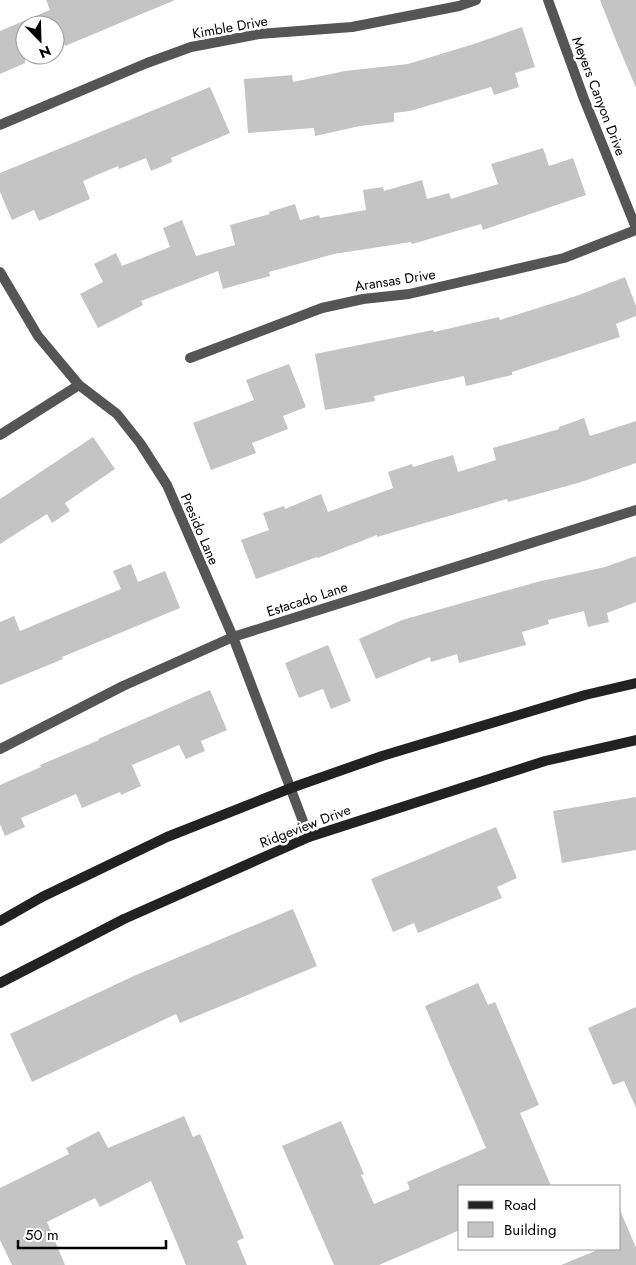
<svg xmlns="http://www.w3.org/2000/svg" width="636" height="1265" font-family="Jost,sans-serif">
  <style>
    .building { fill: #c4c4c4 }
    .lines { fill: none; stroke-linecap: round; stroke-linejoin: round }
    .minor { stroke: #555; stroke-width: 10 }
    .secondary { stroke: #222; stroke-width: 10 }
    .labels { text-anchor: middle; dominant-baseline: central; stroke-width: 5; stroke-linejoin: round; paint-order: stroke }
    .street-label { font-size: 14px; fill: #000; stroke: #fff }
  </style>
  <rect width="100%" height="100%" fill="#fff"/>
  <path class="building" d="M 46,0 L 175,0 L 65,46 L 56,25 L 25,25 L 25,63 L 0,74 L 0,31 L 50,10 Z
    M 600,0 L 636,0 L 636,88 L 617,43 Z
    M 522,27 L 535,67 L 515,73 L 519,87 L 494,95 L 491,87 L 410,111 L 394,113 L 394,122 L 360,126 L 315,136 L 314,128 L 248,133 L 244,79 L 292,75 L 293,82 L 345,71 L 408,64 L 477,43 Z
    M 210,87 L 230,133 L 171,158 L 172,162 L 151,171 L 146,158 L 119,169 L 118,166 L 83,181 L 90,199 L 39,221 L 34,210 L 12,220 L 0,192 L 0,173 Z
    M 543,148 L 549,166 L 573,158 L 586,195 L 483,230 L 481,224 L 412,244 L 411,242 L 334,254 L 269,272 L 270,276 L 223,289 L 218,271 L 141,301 L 143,305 L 98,328 L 80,294 L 103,282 L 94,264 L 116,253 L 122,266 L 170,247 L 163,228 L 182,220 L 196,256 L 235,245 L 230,225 L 270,214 L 269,212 L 295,204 L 300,220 L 319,215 L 320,218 L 366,210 L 363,190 L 383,187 L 384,191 L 422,180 L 427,199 L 449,193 L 451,199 L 498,184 L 491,164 Z
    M 625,277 L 636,306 L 636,316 L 616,324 L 620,337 L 512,372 L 512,375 L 466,386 L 464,376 L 374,396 L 375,401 L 325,410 L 315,354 L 433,330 L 434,332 L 499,317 L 500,320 L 579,295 Z
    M 289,364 L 306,407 L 283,416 L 288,429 L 252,443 L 256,453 L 211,470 L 193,423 L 254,400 L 246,380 Z
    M 584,418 L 590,436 L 636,421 L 636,463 L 578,483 L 508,502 L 507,499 L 377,537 L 377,535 L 318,558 L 317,557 L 256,579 L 241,540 L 269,530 L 263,513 L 284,506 L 285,509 L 321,494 L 328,512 L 393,488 L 388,472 L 412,464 L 413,467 L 453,455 L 458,472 L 496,460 L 493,448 L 559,429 L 559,427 Z
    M 93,437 L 115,469 L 65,503 L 70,511 L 52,523 L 47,514 L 0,544 L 0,499 Z
    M 636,556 L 636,602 L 607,613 L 609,622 L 588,627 L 584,611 L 548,620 L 549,624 L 522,632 L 526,645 L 459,663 L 457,654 L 431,662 L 430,657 L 376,679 L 359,639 L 402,620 L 537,582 L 605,567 Z
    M 131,564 L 138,582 L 165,571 L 180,608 L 62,657 L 63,659 L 0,685 L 0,622 L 14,616 L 20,631 L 121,589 L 113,571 Z
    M 328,645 L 351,701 L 331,709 L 323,689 L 299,698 L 285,663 Z
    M 210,690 L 227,730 L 201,741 L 205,751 L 186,759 L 179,745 L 132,765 L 141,786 L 121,795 L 120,792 L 82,808 L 76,794 L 21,818 L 25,827 L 5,836 L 0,824 L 0,785 L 41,767 L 40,765 L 99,740 L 98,739 Z
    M 636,797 L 636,850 L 562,863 L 553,811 Z
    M 496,827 L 517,878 L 497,887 L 502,898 L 418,933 L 414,923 L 393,932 L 371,879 Z
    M 293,909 L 317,966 L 180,1023 L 176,1014 L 32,1082 L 10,1034 L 136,975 Z
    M 478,983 L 488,1005 L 495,1002 L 539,1105 L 520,1113 L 551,1186 L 460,1186 L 460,1230 L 379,1265 L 334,1265 L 282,1146 L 341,1121 L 364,1174 L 361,1175 L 374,1204 L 410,1189 L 407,1182 L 486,1148 L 425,1006 Z
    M 636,1007 L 636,1108 L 624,1081 L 613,1085 L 588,1028 Z
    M 184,1116 L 193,1137 L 200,1134 L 244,1238 L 237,1241 L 247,1265 L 186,1265 L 151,1181 L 100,1207 L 95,1198 L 47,1222 L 65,1265 L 12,1265 L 0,1240 L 0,1188 L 69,1154 L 66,1148 L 99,1131 L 108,1148 Z
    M 620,1210 L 636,1248 L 636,1265 L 561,1265 L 600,1249 L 620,1249 Z"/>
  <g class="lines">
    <path class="minor" d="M 548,0 L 584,99 L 636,228
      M 0,125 L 147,63 L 191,47 L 259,34 L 352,27 L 459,6 L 476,0
      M 0,272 L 38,336 L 79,385 L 117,414 L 140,443 L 167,485 L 233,637 L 309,837
      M 190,358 L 322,308 L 363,299 L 409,294 L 564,258 L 636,230
      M 0,435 L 79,385
      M 0,749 L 123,686 L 233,637 L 636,510"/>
    <path class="secondary" d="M 0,921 L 42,897 L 167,837 L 291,788 L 382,756 L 585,695 L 636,683
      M 0,983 L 124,919 L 309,837 L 545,761 L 636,740"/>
  </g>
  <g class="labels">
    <g class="street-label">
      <text transform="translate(230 27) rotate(-10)">Kimble Drive</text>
      <text transform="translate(599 96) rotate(69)">Meyers Canyon Drive</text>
      <text transform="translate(395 280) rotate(-9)">Aransas Drive</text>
      <text transform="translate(200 529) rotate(67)">Presido Lane</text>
      <text transform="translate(307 599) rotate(-18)">Estacado Lane</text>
      <text transform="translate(305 826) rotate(-21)">Ridgeview Drive</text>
    </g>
  </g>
  <rect x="458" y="1185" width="162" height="65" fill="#ffffff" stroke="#999999"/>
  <rect x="468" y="1201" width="25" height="8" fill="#222222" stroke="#999999"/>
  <text x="504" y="1210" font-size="15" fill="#000000">Road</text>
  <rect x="468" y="1222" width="25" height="15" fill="#c4c4c4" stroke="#999999"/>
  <text x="504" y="1235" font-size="15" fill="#000000">Building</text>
  <g transform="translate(40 40) rotate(157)"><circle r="24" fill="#ffffff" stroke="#999999"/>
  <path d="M0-4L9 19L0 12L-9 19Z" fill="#000000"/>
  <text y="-8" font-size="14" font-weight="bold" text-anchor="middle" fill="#000000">N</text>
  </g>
  <path d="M18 1240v8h148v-8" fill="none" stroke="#000000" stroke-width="2.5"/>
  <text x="25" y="1240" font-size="15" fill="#000000" stroke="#ffffff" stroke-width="4" paint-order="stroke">50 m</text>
</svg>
